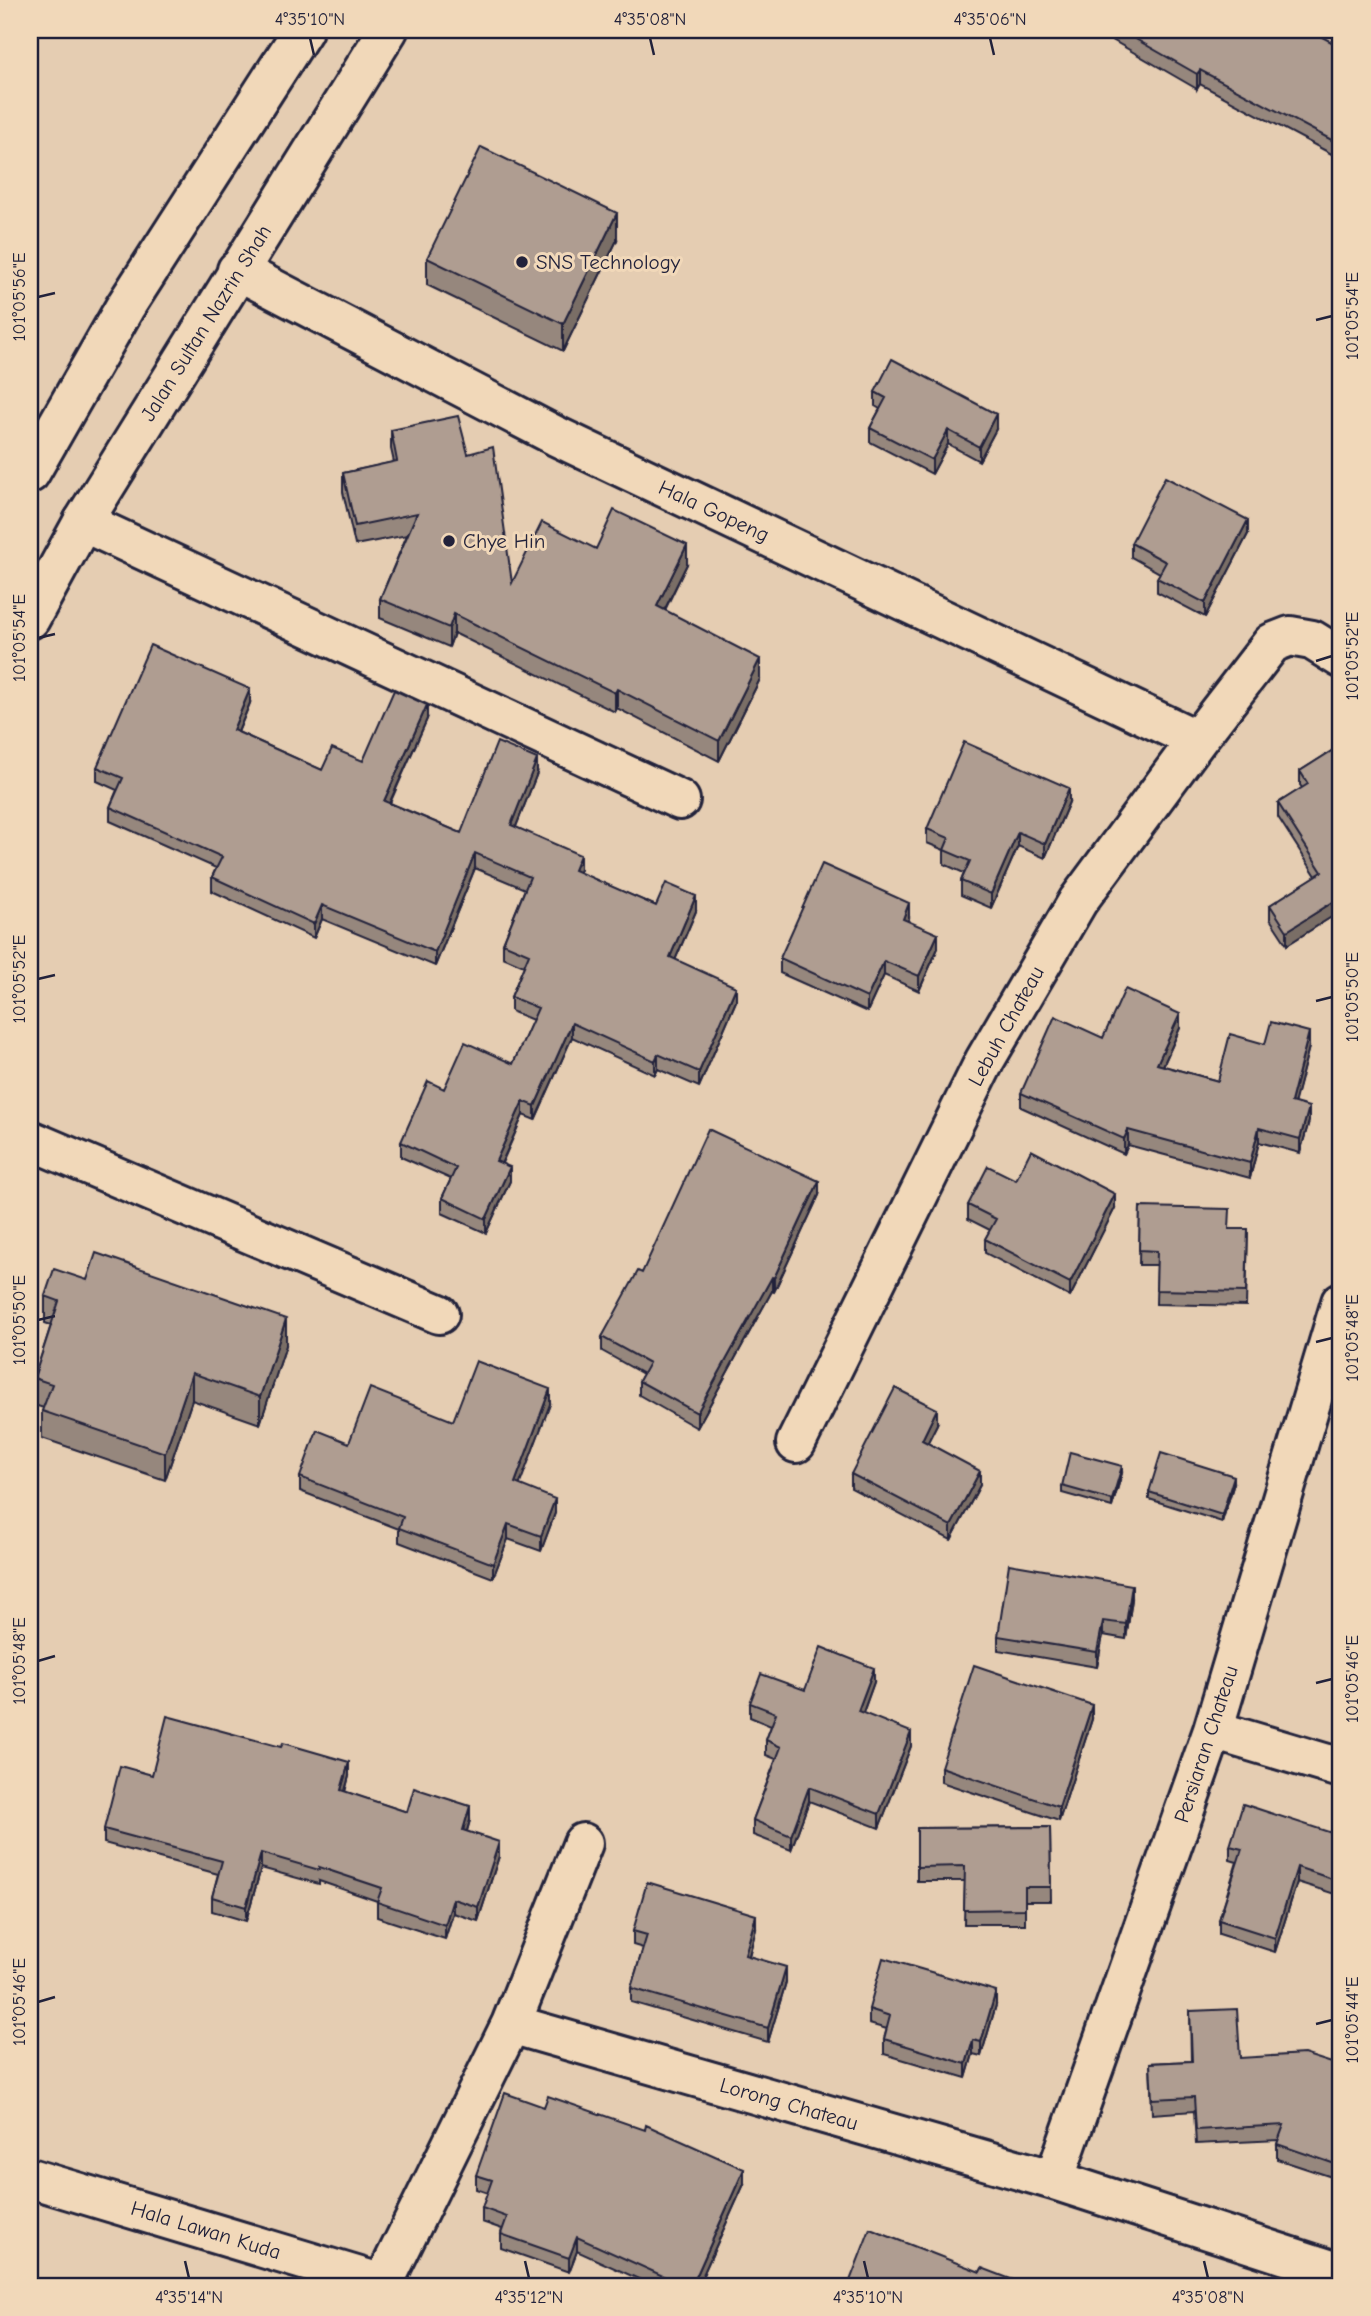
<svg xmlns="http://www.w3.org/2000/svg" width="1371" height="2316" font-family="'Comic Neue',sans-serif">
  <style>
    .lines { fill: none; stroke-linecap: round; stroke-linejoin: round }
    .minor-casing { stroke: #22223b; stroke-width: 44 }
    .highway-casing { stroke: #22223b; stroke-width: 44 }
    .minor { stroke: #f1d8b9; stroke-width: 38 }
    .highway { stroke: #f1d8b9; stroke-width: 38 }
    .wall { fill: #96877d; stroke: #22223b; stroke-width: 2 }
    .shaded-wall { fill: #7a6e66; stroke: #22223b; stroke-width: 2 }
    .building { fill: #af9d91; stroke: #22223b; stroke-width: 2 }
    .ticks { fill: none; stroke: #22223b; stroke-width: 2.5 }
    .poi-dot { fill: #22223b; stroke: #f1d8b9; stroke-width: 2.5 }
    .labels { text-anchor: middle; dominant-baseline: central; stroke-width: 6; stroke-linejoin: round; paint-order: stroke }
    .poi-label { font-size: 21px; fill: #22223b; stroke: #f1d8b9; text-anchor: start }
    .street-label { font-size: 21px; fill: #22223b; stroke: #f1d8b9 }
    .neatline { fill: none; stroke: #22223b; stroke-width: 2.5 }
    .ticks-label { font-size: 18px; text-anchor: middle; fill: #22223b }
  </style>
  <rect width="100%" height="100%" fill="#e5cdb2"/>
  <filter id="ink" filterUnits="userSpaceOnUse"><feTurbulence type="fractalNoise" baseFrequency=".0143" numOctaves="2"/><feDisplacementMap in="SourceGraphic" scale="14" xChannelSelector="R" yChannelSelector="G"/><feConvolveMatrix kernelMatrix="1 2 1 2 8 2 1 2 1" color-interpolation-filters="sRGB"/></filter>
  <g filter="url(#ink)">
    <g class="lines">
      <defs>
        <path id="minor" d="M 237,270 L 556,436 L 1197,740
          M 83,522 L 680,800
          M 30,1140 L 439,1314
          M 796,1443 L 985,1060 L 1078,901 L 1197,740 L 1272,643 L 1290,636 L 1312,640 L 1341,658
          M 1213,1730 L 1341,1768
          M 511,2024 L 583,1843
          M 30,2178 L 383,2284
          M 1054,2180 L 1213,1730 L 1341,1302
          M 382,2286 L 511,2024 L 1054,2180 L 1341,2273"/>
        <path id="highway" d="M 30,473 L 125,307 L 303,30
          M 30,619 L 83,522 L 388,30"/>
      </defs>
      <use href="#minor" class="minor-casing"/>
      <use href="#highway" class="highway-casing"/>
      <use href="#minor" class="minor"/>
      <use href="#highway" class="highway"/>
    </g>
    <path class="wall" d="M 1095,30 L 1309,30 L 1341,47 L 1341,159 L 1200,84 L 1197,89 Z
      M 617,240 L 563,351 L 427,285 L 427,258 Z
      M 875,392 L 996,429 L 979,461 L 948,444 L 932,474 L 870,442 L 870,428 L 880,409 L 875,406 Z
      M 391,430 L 468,454 L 512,583 L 596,549 L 687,564 L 665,610 L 760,679 L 719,761 L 617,708 L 615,712 L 454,633 L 449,647 L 380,618 L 380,599 L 407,535 L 355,545 L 343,492 L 343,473 L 394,462 L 391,449 Z
      M 1248,534 L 1205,617 L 1157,592 L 1157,578 L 1160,573 L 1131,557 L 1131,543 Z
      M 250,703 L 238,732 L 322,770 L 363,761 L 427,719 L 390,803 L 461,833 L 537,773 L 516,827 L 580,869 L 579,873 L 656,906 L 696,911 L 675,960 L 736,1001 L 699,1087 L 658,1069 L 655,1075 L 572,1037 L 535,1120 L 523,1115 L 502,1163 L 510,1181 L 486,1233 L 442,1213 L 442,1198 L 451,1179 L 401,1157 L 401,1142 L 444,1089 L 513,1064 L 533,1020 L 511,1011 L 511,997 L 524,966 L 503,957 L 503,943 L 525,889 L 475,868 L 435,966 L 322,919 L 314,938 L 212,891 L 212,877 L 216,868 L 110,821 L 110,807 L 117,790 L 97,781 L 97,767 Z
      M 1341,745 L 1341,942 L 1333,916 L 1287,945 L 1270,919 L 1270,905 L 1316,876 L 1278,817 L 1278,803 L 1302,788 L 1300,785 L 1300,771 Z
      M 1069,802 L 1045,858 L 1018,846 L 991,908 L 961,895 L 961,881 L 964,873 L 944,864 L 944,850 L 927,843 L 927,829 Z
      M 909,918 L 908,921 L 938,948 L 919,991 L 884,975 L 867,1012 L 780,973 L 780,958 Z
      M 1180,1028 L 1163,1066 L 1218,1081 L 1265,1044 L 1309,1047 L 1294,1103 L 1309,1121 L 1300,1153 L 1259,1142 L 1250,1178 L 1128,1145 L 1124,1154 L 1021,1107 L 1021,1093 L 1103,1038 Z
      M 1016,1180 L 1115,1208 L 1070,1297 L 985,1253 L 985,1239 L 990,1230 L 968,1219 L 968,1205 Z
      M 819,1195 L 774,1292 L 772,1291 L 697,1428 L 639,1395 L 639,1381 L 643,1374 L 602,1351 L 602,1337 L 642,1273 Z
      M 1140,1207 L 1230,1229 L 1248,1229 L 1246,1306 L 1156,1304 L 1157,1265 L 1139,1265 Z
      M 45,1296 L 286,1345 L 260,1424 L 192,1400 L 165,1480 L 42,1438 L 42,1411 L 44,1408 L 34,1405 L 34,1378 L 51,1325 L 45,1323 Z
      M 550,1404 L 519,1485 L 555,1513 L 541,1551 L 508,1539 L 493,1578 L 399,1542 L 399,1529 L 300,1491 L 300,1477 L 349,1443 L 453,1421 Z
      M 937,1424 L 927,1443 L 980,1485 L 951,1540 L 851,1488 L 851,1474 Z
      M 1122,1473 L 1112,1507 L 1062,1493 L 1062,1486 Z
      M 1234,1483 L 1222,1522 L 1149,1499 L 1149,1492 Z
      M 1132,1599 L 1126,1639 L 1103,1635 L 1097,1667 L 998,1650 L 998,1636 Z
      M 874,1682 L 863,1713 L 911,1746 L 879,1828 L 809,1801 L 791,1850 L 753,1835 L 753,1820 L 776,1759 L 766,1755 L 766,1740 L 771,1726 L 750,1717 L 750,1703 Z
      M 1092,1719 L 1059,1821 L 941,1782 L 941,1767 Z
      M 152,1775 L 349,1776 L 345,1792 L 407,1812 L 470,1820 L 467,1831 L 499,1856 L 478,1921 L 453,1913 L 445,1939 L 377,1917 L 377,1901 L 319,1881 L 319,1884 L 261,1868 L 246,1921 L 212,1911 L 212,1897 L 218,1874 L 104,1843 L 104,1829 Z
      M 1050,1827 L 1051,1901 L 1025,1901 L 1025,1924 L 964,1924 L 965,1881 L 917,1881 L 917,1828 Z
      M 1341,1836 L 1341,1896 L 1297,1882 L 1275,1952 L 1219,1934 L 1219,1920 L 1237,1862 L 1230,1860 L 1230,1846 Z
      M 756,1929 L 749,1956 L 786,1982 L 768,2042 L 631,2002 L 631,1988 L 643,1948 L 633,1945 L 633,1931 Z
      M 996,2005 L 981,2056 L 973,2054 L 966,2078 L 884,2054 L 884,2039 L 887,2029 L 869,2024 L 869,2009 Z
      M 1190,2011 L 1240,2058 L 1341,2066 L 1341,2180 L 1277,2159 L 1277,2144 L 1279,2140 L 1196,2144 L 1194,2111 L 1152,2114 L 1150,2063 L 1191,2061 Z
      M 476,2175 L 744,2184 L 698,2286 L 654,2286 L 577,2251 L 569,2272 L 501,2248 L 501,2234 L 502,2229 L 482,2222 L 482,2208 L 488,2193 L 476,2189 Z"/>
    <path class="shaded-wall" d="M 1200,70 L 1200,84 L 1197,89 L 1197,74 Z
      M 617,213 L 617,240 L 563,351 L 563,324 Z
      M 996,414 L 996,429 L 979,461 L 979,447 Z
      M 948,430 L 948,444 L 932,474 L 932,460 Z
      M 1248,520 L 1248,534 L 1205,617 L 1205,603 Z
      M 687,545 L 687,564 L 657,625 L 657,606 Z
      M 454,614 L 454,633 L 449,647 L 449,628 Z
      M 760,659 L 760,679 L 719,761 L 719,741 Z
      M 250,689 L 250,703 L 233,744 L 233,730 Z
      M 617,689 L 617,708 L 615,712 L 615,693 Z
      M 427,705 L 427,719 L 384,815 L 384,801 Z
      M 537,759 L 537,773 L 511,839 L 511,825 Z
      M 1069,788 L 1069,802 L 1045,858 L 1045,844 Z
      M 1018,832 L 1018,846 L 991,908 L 991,894 Z
      M 475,853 L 475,868 L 435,966 L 435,952 Z
      M 580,855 L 580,869 L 574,885 L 574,870 Z
      M 696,896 L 696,911 L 670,972 L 670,957 Z
      M 1333,902 L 1333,916 L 1287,945 L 1287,931 Z
      M 909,903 L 909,918 L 903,933 L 903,919 Z
      M 322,905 L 322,919 L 314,938 L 314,924 Z
      M 938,934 L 938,948 L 919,991 L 919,976 Z
      M 884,961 L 884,975 L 867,1012 L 867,998 Z
      M 736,987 L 736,1001 L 699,1087 L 699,1072 Z
      M 1180,1014 L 1180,1028 L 1157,1079 L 1157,1064 Z
      M 572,1023 L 572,1037 L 535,1120 L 535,1106 Z
      M 1309,1032 L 1309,1047 L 1291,1116 L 1291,1102 Z
      M 658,1054 L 658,1069 L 655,1075 L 655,1061 Z
      M 523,1101 L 523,1115 L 496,1175 L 496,1161 Z
      M 1309,1107 L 1309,1121 L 1300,1153 L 1300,1139 Z
      M 1259,1128 L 1259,1142 L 1250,1178 L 1250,1163 Z
      M 1128,1130 L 1128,1145 L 1124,1154 L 1124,1139 Z
      M 510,1167 L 510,1181 L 486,1233 L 486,1219 Z
      M 819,1181 L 819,1195 L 774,1292 L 774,1278 Z
      M 1115,1194 L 1115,1208 L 1070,1297 L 1070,1283 Z
      M 772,1277 L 772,1291 L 697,1428 L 697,1413 Z
      M 286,1319 L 286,1345 L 260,1424 L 260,1397 Z
      M 192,1373 L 192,1400 L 165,1480 L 165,1453 Z
      M 550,1389 L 550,1404 L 515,1497 L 515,1483 Z
      M 937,1409 L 937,1424 L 922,1454 L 922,1440 Z
      M 1122,1466 L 1122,1473 L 1112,1507 L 1112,1500 Z
      M 980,1471 L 980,1485 L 951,1540 L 951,1526 Z
      M 1234,1476 L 1234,1483 L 1222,1522 L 1222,1515 Z
      M 555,1499 L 555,1513 L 541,1551 L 541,1536 Z
      M 508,1524 L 508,1539 L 493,1578 L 493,1564 Z
      M 1132,1585 L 1132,1599 L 1126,1639 L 1126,1624 Z
      M 1103,1621 L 1103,1635 L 1097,1667 L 1097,1652 Z
      M 874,1668 L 874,1682 L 858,1726 L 858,1711 Z
      M 1092,1705 L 1092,1719 L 1059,1821 L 1059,1807 Z
      M 911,1732 L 911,1746 L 879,1828 L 879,1814 Z
      M 349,1762 L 349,1776 L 341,1805 L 341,1790 Z
      M 809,1787 L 809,1801 L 791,1850 L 791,1836 Z
      M 470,1806 L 470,1820 L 463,1844 L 463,1830 Z
      M 499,1842 L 499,1856 L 478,1921 L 478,1907 Z
      M 261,1853 L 261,1868 L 246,1921 L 246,1907 Z
      M 1297,1867 L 1297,1882 L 1275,1952 L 1275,1938 Z
      M 453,1899 L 453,1913 L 445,1939 L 445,1925 Z
      M 756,1915 L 756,1929 L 745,1970 L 745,1955 Z
      M 786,1967 L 786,1982 L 768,2042 L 768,2028 Z
      M 996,1991 L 996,2005 L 981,2056 L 981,2042 Z
      M 973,2040 L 973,2054 L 966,2078 L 966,2064 Z
      M 744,2169 L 744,2184 L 698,2286 L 692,2286 Z
      M 577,2237 L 577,2251 L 569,2272 L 569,2258 Z"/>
    <path class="building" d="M 1120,30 L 1309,30 L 1341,47 L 1341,145 L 1200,70 L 1197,74 Z
      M 481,147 L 617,213 L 563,324 L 427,258 Z
      M 892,359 L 996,414 L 979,447 L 948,430 L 932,460 L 870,428 L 886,398 L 875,392 Z
      M 458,416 L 468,454 L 493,447 L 512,583 L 542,522 L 596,549 L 614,510 L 687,545 L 657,606 L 760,659 L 719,741 L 617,689 L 615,693 L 454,614 L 449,628 L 380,599 L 417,513 L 355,526 L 343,473 L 397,461 L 391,430 Z
      M 1165,477 L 1248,520 L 1205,603 L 1157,578 L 1166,562 L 1131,543 Z
      M 150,645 L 250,689 L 233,730 L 322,770 L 332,748 L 363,761 L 394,690 L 427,705 L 384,801 L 461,833 L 497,742 L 537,759 L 511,825 L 580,855 L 574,870 L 656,906 L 666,883 L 696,896 L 670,957 L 736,987 L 699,1072 L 658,1054 L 655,1061 L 572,1023 L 535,1106 L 523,1101 L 496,1161 L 510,1167 L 486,1219 L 442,1198 L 456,1168 L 401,1142 L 428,1081 L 444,1089 L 465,1042 L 513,1064 L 538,1008 L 511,997 L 529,954 L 503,943 L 530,877 L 475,853 L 435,952 L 322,905 L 314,924 L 212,877 L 222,857 L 110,807 L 123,778 L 97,767 Z
      M 964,742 L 1069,788 L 1045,844 L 1018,832 L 991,894 L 961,881 L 970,861 L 944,850 L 949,838 L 927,829 Z
      M 1341,745 L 1341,928 L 1333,902 L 1287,931 L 1270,905 L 1322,872 L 1278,803 L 1308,784 L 1300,771 Z
      M 822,864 L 909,903 L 903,919 L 938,934 L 919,976 L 884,961 L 867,998 L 780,958 Z
      M 1125,989 L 1180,1014 L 1157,1064 L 1218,1081 L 1230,1034 L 1265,1044 L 1271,1022 L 1309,1032 L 1291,1102 L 1309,1107 L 1300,1139 L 1259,1128 L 1250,1163 L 1128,1130 L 1124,1139 L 1021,1093 L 1055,1016 L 1103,1038 Z
      M 708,1129 L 819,1181 L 774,1278 L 772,1277 L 697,1413 L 639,1381 L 649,1363 L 602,1337 L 638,1271 L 642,1273 Z
      M 1031,1150 L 1115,1194 L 1070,1283 L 985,1239 L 996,1219 L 968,1205 L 988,1166 L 1016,1180 Z
      M 1140,1207 L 1230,1209 L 1229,1229 L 1248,1229 L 1246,1292 L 1156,1290 L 1157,1251 L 1139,1250 Z
      M 96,1253 L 286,1319 L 260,1397 L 192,1373 L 165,1453 L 42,1411 L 52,1384 L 34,1378 L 59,1301 L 45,1296 L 54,1269 L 87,1280 Z
      M 476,1361 L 550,1389 L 515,1483 L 555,1499 L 541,1536 L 508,1524 L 493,1564 L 399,1528 L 403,1517 L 300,1477 L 317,1430 L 349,1443 L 370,1388 L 453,1421 Z
      M 895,1388 L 937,1409 L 922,1440 L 980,1471 L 951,1526 L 851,1474 Z
      M 1070,1452 L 1122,1466 L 1112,1500 L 1062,1486 Z
      M 1161,1453 L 1234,1476 L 1222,1515 L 1149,1492 Z
      M 1009,1564 L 1132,1585 L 1126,1624 L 1103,1621 L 1097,1652 L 998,1636 Z
      M 821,1647 L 874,1668 L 858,1711 L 911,1732 L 879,1814 L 809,1787 L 791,1836 L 753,1820 L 781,1747 L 766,1740 L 776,1713 L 750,1703 L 761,1674 L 805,1690 Z
      M 974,1665 L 1092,1705 L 1059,1807 L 941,1767 Z
      M 167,1716 L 281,1747 L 283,1743 L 349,1762 L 341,1790 L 407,1812 L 414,1788 L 470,1806 L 463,1830 L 499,1842 L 478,1907 L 453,1899 L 445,1925 L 377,1902 L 382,1888 L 319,1867 L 319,1870 L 261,1853 L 246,1907 L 212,1897 L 222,1861 L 104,1829 L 120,1766 L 152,1775 Z
      M 1243,1804 L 1341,1836 L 1341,1882 L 1297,1867 L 1275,1938 L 1219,1920 L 1242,1849 L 1230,1846 Z
      M 1050,1827 L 1051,1887 L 1025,1887 L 1025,1909 L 964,1910 L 965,1866 L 917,1867 L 917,1828 Z
      M 647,1882 L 756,1915 L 745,1955 L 786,1967 L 768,2028 L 631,1988 L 647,1935 L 633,1931 Z
      M 883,1958 L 996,1991 L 981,2042 L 973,2040 L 966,2064 L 884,2039 L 890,2016 L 869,2009 Z
      M 1237,2009 L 1240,2058 L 1304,2054 L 1341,2066 L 1341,2166 L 1277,2144 L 1284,2125 L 1196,2130 L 1194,2097 L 1152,2099 L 1150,2063 L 1192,2061 L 1190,2011 Z
      M 505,2093 L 544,2107 L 548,2096 L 645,2130 L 646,2125 L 744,2169 L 692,2286 L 685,2286 L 577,2237 L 569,2258 L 501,2234 L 507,2217 L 482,2208 L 492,2180 L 476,2175 Z
      M 870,2229 L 980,2272 L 982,2268 L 1029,2286 L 848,2286 Z"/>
  </g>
  <path class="ticks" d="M 310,38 L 314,55M 650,38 L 654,55M 990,38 L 994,55M 38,297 L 55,293M 1316,320 L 1332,316M 38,638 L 55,634M 1316,661 L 1332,656M 38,979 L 55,975M 1316,1001 L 1332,997M 38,1320 L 55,1316M 1316,1342 L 1332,1338M 38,1661 L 55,1656M 1316,1683 L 1332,1679M 38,2002 L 55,1997M 1316,2024 L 1332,2020M 185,2261 L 189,2278M 525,2261 L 529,2278M 864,2261 L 868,2278M 1204,2261 L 1208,2278"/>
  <g class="poi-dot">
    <circle cx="522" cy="262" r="7"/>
    <circle cx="449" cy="541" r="7"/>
  </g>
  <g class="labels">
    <g class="poi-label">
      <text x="536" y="262">SNS Technology</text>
      <text x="463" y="541">Chye Hin</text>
    </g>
    <g class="street-label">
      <text transform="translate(206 323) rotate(-58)">Jalan Sultan Nazrin Shah</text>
      <text transform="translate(714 511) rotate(25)">Hala Gopeng</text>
      <text transform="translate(1006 1026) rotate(-61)">Lebuh Chateau</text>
      <text transform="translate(1206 1744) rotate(-72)">Persiaran Chateau</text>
      <text transform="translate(789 2104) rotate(16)">Lorong Chateau</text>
      <text transform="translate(206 2230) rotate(17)">Hala Lawan Kuda</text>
    </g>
  </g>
  <rect width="1371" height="2316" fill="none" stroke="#f1d8b9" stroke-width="77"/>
  <rect x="38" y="38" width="1294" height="2240" class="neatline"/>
  <g class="ticks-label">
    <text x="310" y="25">4°35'10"N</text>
    <text x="650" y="25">4°35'08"N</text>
    <text x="990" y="25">4°35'06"N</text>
    <text transform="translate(19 297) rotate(-90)" y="6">101°05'56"E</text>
    <text transform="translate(1352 316) rotate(-90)" y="6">101°05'54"E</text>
    <text transform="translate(19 638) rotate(-90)" y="6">101°05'54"E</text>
    <text transform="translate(1352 656) rotate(-90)" y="6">101°05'52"E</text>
    <text transform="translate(19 979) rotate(-90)" y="6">101°05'52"E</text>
    <text transform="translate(1352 997) rotate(-90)" y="6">101°05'50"E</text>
    <text transform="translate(19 1320) rotate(-90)" y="6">101°05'50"E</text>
    <text transform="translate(1352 1338) rotate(-90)" y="6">101°05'48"E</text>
    <text transform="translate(19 1661) rotate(-90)" y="6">101°05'48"E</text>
    <text transform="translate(1352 1679) rotate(-90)" y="6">101°05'46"E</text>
    <text transform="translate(19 2002) rotate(-90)" y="6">101°05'46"E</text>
    <text transform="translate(1352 2020) rotate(-90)" y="6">101°05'44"E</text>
    <text x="189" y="2303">4°35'14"N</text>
    <text x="529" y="2303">4°35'12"N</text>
    <text x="868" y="2303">4°35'10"N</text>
    <text x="1208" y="2303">4°35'08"N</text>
  </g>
</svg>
